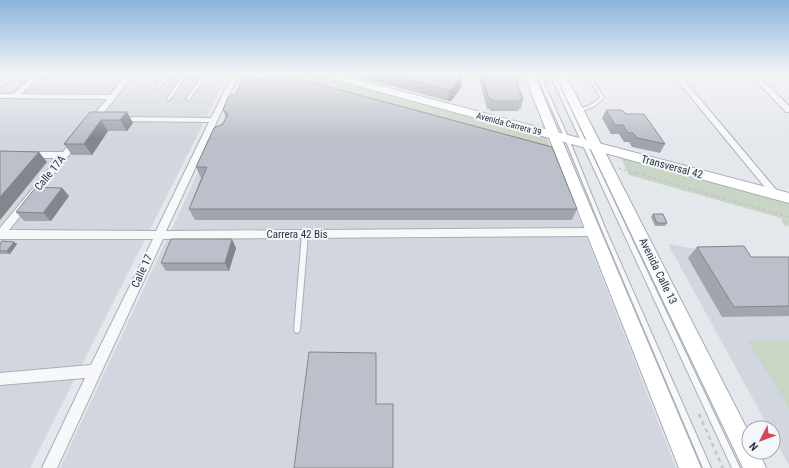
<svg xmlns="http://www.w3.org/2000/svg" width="789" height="468" font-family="'Roboto Condensed',sans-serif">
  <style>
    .built { fill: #d2d6de }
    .green { fill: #c9d6c5 }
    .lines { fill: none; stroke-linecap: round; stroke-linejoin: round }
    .lane-casing { stroke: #a9aeb7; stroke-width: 2 }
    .street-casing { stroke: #a9aeb7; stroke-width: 2 }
    .secondary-casing { stroke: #a9aeb7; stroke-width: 2 }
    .primary-casing { stroke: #a3abb8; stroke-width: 2 }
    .path-far2 { stroke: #c2c5cb; stroke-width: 1.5; stroke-dasharray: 2.5 2.5; stroke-linecap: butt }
    .path-far1 { stroke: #c2c5cb; stroke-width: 2; stroke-dasharray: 3 3; stroke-linecap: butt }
    .path { stroke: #c2c5cb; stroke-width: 2.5; stroke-dasharray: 4 4; stroke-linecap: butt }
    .lane { fill: #f7f8fa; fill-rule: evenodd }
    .street { fill: #f7f8fa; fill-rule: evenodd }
    .secondary { fill: #fff; fill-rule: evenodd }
    .primary { fill: #fff; fill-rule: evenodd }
    .wall { fill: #a1a5ae }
    .shaded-wall { fill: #83868d }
    .building { fill: #bbc0ca; stroke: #83868d }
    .labels { text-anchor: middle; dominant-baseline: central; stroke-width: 4; stroke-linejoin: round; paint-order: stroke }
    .far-street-label { font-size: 9px; fill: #2b3445; stroke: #f4f6f9 }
    .street-label { font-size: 11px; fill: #2b3445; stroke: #f4f6f9 }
  </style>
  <rect width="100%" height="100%" fill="#e4e7ec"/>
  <path class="built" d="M 0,74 L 228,74 L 30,468 L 0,468 Z
    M 244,74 L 249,74 L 555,156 L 676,468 L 60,468 Z
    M 668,244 L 789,265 L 789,465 L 773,436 L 773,428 L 769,428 Z"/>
  <path class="green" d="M 285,74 L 312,74 L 546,136 L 550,147 Z
    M 621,158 L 789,202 L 789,226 L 784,225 L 781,218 L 629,175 Z
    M 748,341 L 789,341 L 789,408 Z"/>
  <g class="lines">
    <defs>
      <path id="lane" d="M 11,74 L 15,74 L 0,87 L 0,84 Z
        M 166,74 L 170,74 L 159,88 L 157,88 L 157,86 Z
        M 183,74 L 187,74 L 170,100 L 168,100 L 167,99 Z
        M 195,74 L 199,74 L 205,78 L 189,100 L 187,100 L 186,99 L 201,78 Z
        M 536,74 L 540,74 L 569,139 L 606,230 L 711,468 L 703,468 L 602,230 L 565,139 Z
        M 550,74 L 554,74 L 740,468 L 732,468 Z
        M 577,74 L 589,74 L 604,97 C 598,106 589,110 578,111 L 576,110 L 577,109 C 586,107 594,105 600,97 L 587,76 L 579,75 Z
        M 305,232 L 308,234 L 300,330 L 299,332 L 297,333 L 295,332 L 294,330 L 302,234 Z"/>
      <path id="street" d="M 35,74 L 42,74 L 21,94 L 110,95 L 127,74 L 134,74 L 95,124 L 92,124 L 88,122 L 107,99 L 0,98 L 0,94 L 13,94 Z
        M 233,74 L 239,74 L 166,231 L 593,228 L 597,229 L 598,232 L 597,235 L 593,236 L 163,239 L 57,468 L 42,468 L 85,378 L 0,385 L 0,373 L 91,365 L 153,239 L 0,239 L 0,228 L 58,158 L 0,158 L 0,152 L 63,152 L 74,138 L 80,138 L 81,140 L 9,230 L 156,231 L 209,122 L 118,121 L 114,119 L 118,117 L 211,118 Z
        M 672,74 L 679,74 L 778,192 L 780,194 L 778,196 L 772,196 Z
        M 749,74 L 756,74 L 789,106 L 789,112 L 786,112 Z"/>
      <path id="secondary" d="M 319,74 L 335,74 L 789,193 L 789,203 L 321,76 Z"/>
      <path id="primary" d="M 524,74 L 534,74 L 701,468 L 679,468 Z
        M 555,74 L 565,74 L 749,433 L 749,452 L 759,452 L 766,468 L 743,468 Z"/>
    </defs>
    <use href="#lane" class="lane-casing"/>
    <use href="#street" class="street-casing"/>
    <use href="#secondary" class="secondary-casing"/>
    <use href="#primary" class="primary-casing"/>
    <path class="path-far2" d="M 619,168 L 639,174"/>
    <path class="path-far1" d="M 636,173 L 789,217"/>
    <path class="path" d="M 699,414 L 723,468"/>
    <use href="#lane" class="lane"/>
    <use href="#street" class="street"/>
    <use href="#secondary" class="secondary"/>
    <use href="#primary" class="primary"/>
  </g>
  <path class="wall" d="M 353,74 L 458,74 L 460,76 L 461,88 L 451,101 L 448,101 L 354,76 L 354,74 Z
    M 478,74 L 514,74 L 523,99 L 521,109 L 519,109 L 518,111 L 490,111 L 490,109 L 487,109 Z
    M 223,110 L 577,209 L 572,220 L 195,220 L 189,209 L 201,178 L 196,167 L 223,124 L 226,118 Z
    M 606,110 L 626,114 L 665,144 L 660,153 L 632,147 L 629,142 L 624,142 L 619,134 L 611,134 L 602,118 Z
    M 90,112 L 127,112 L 133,123 L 127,131 L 108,131 L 92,155 L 72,155 L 64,144 Z
    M 62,188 L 69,196 L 51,221 L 24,221 L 16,212 Z
    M 653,214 L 667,223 L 665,226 L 655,226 L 651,217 Z
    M 14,242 L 17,244 L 10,254 L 0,254 L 0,244 Z
    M 697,247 L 751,257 L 789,257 L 789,316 L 722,317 L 688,258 Z
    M 236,248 L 229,271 L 166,271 L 161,263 Z"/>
  <path class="shaded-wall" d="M 461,75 L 460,80 L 462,76 L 461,88 L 451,101 L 448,101 L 449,90 Z
    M 127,112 L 133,123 L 127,131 L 120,120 Z
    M 101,120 L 108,131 L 92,155 L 84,144 Z
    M 39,152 L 47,162 L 0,220 L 0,197 Z
    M 62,188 L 69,196 L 51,221 L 43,213 Z
    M 232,239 L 236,248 L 229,271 L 225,263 Z
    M 14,242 L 17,244 L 10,254 L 7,251 Z"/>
  <path class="building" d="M 266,74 L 281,74 L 552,147 L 577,209 L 189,209 L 207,167 L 196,167 L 214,128 L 223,124 L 228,114 L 223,110 L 228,97 L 236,94 L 243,80 L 264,80 Z
    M 387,74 L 458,74 L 461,75 L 460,76 L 462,76 L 452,89 L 449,90 Z
    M 482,74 L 514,74 L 523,99 L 520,99 L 521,101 L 492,101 L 492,99 L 489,99 Z
    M 606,110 L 622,110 L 626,114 L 644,114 L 665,144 L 637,138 L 633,133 L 628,133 L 623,125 L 615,125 Z
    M 90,112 L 127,112 L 120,120 L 101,120 L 84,144 L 64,144 Z
    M 0,151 L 39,152 L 0,197 Z
    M 36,187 L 62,188 L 43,213 L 16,212 Z
    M 653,214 L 663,214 L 667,223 L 657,223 Z
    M 171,239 L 232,239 L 225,263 L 161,263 Z
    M 2,241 L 14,242 L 7,251 L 0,251 L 0,244 Z
    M 744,246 L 751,257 L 789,257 L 789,306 L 734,307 L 697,247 Z
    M 309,352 L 376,353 L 376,404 L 393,404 L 393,468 L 294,468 Z"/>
  <linearGradient id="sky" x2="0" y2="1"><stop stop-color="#8bb4dd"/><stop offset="0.53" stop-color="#f3f4f6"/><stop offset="1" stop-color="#f3f4f6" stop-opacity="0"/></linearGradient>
  <rect width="789" height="139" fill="url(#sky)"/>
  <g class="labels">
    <g class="far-street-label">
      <text transform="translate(509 124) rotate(15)">Avenida Carrera 39</text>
    </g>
    <g class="street-label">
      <text transform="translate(672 167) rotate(15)">Transversal 42</text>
      <text transform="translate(50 173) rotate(-51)">Calle 17A</text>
      <text x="297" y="234">Carrera 42 Bis</text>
      <text transform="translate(142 271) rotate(-65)">Calle 17</text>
      <text transform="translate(658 271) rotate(64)">Avenida Calle 13</text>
    </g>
  </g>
  <g transform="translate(761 440) rotate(228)"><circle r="19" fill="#f4f6f9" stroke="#a4a8b1"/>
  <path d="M0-3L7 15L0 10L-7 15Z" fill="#d1495b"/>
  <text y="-6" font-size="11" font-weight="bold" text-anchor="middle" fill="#2b3445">N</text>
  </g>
</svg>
